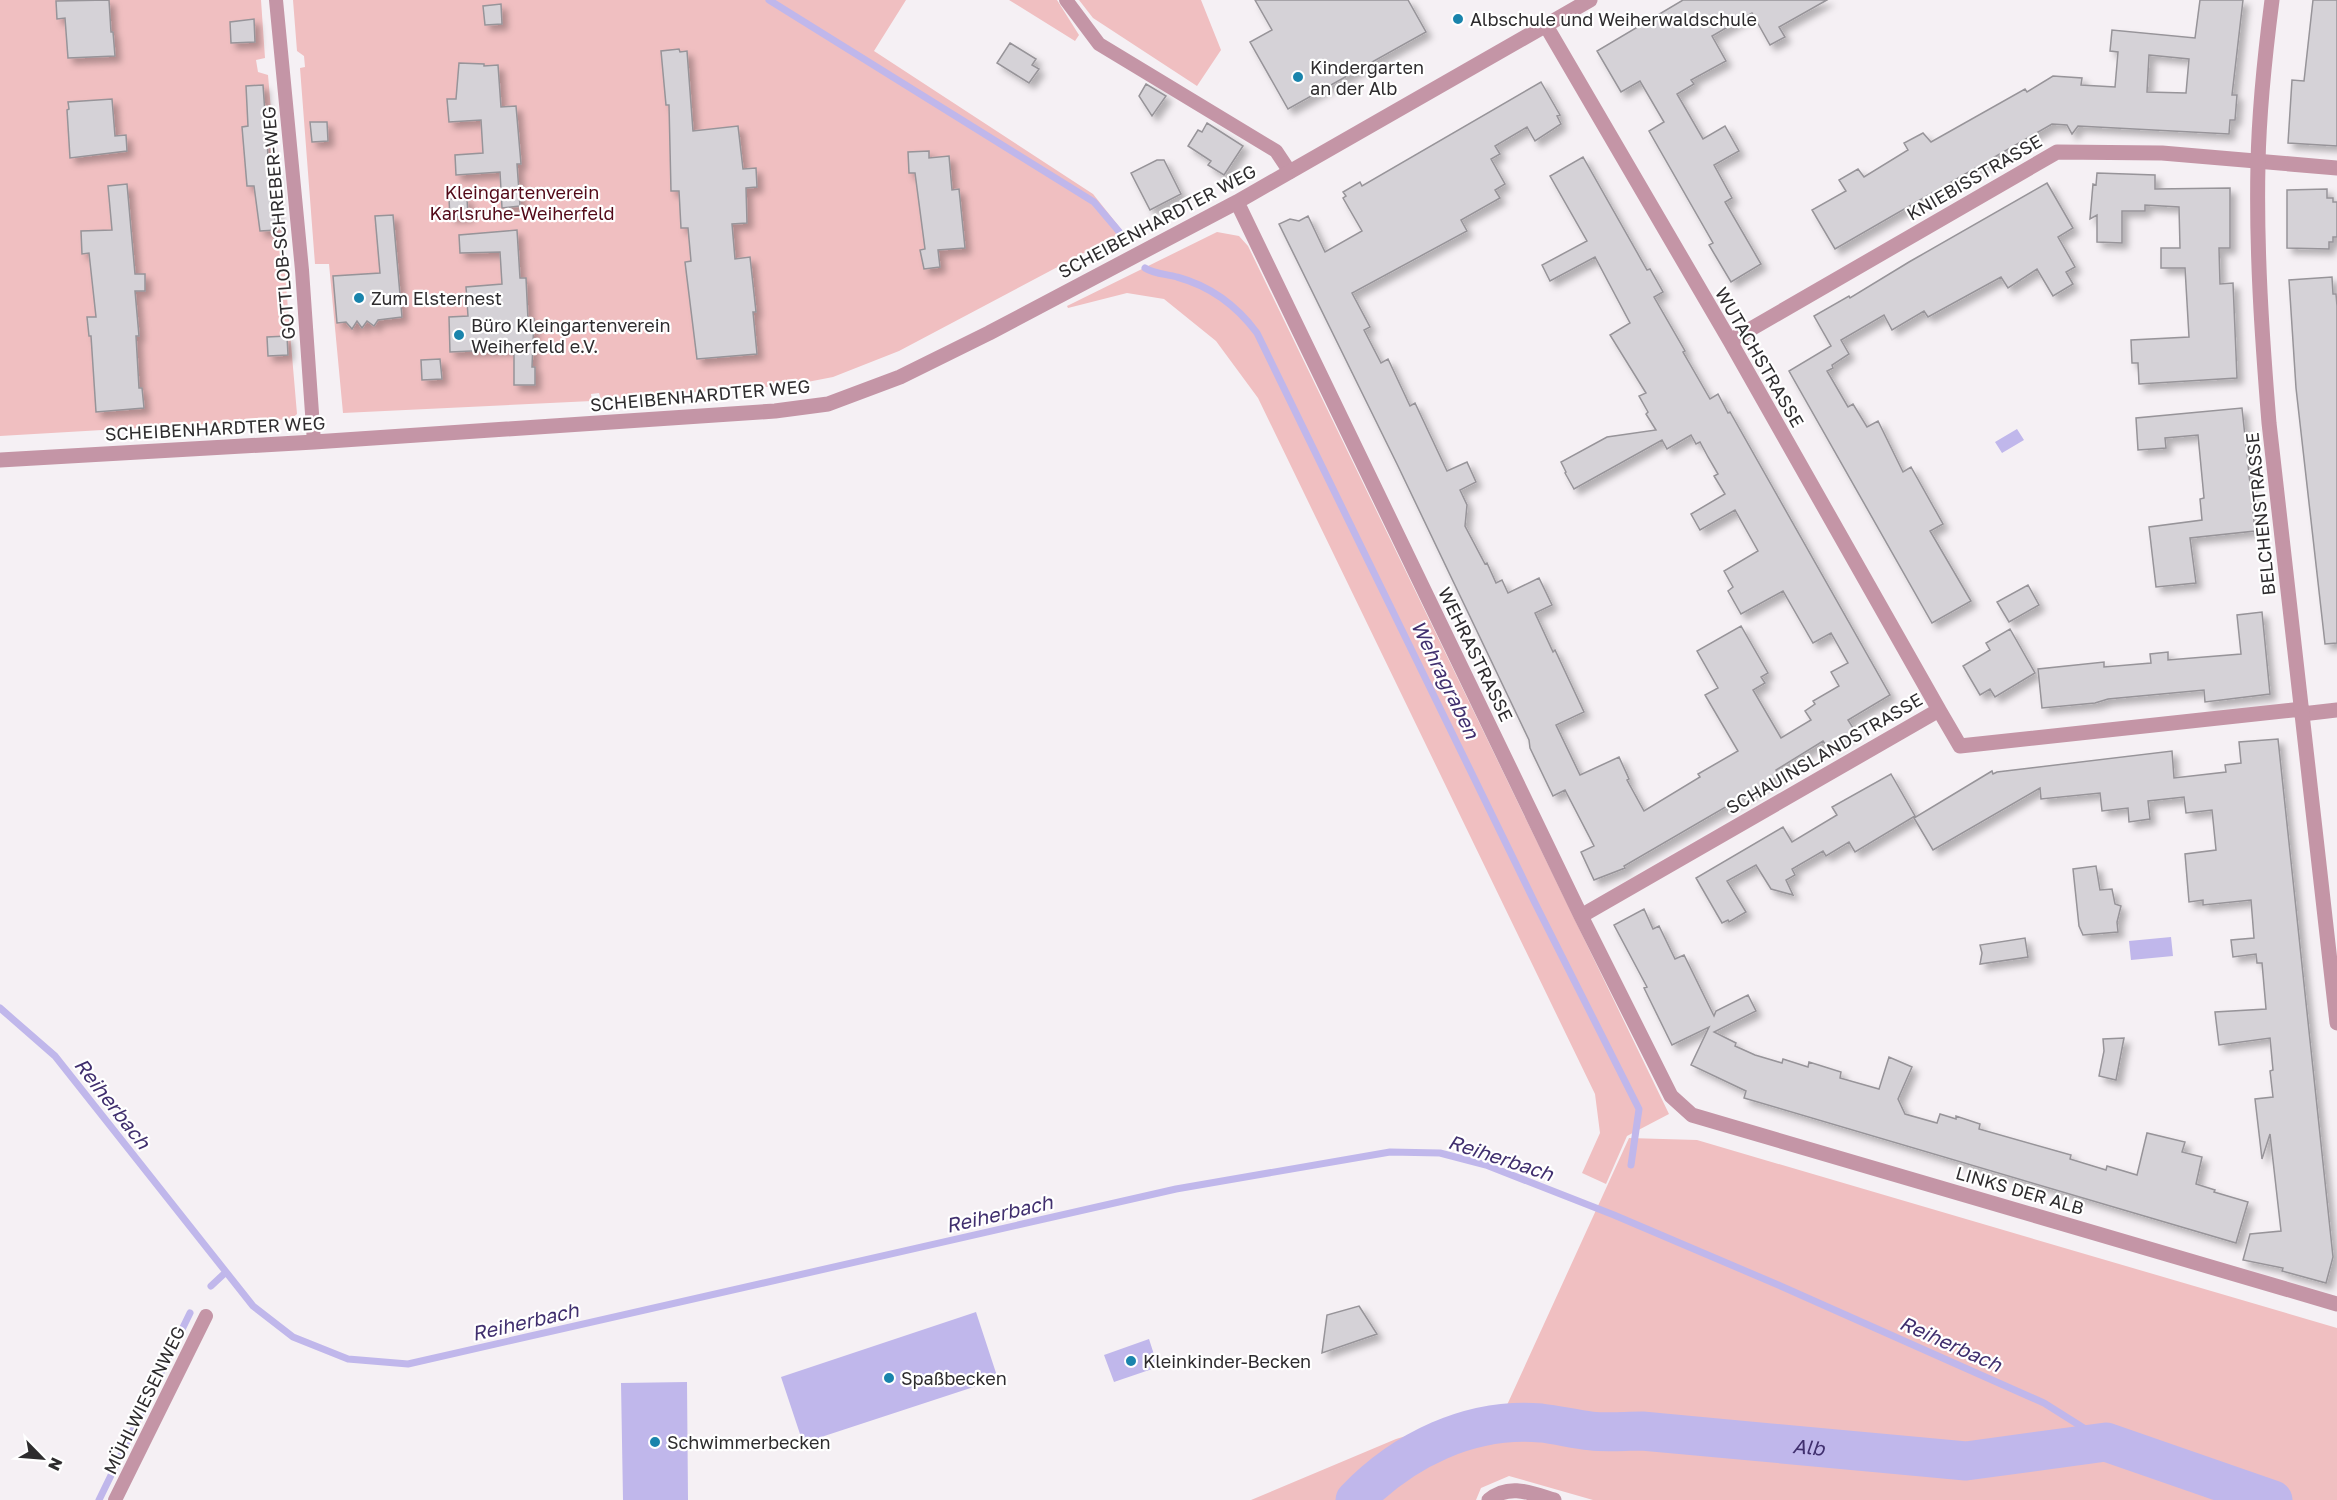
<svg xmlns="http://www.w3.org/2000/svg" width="2337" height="1500" font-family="'Golos Text',sans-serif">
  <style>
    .green { fill: #f0bfc1 }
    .water { fill: #c0b7eb }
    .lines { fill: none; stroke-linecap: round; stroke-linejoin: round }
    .stream { stroke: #c0b7eb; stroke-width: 7 }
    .river { stroke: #c0b7eb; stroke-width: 39 }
    .building { fill: #d5d2d7; stroke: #979499; stroke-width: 1.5; fill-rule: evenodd; filter: url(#shadow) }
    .service { stroke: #c495a6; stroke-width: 14 }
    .minor { stroke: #c495a6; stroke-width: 15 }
    .tertiary { stroke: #c495a6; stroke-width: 15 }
    .poi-dot { fill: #1984ac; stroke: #fff; stroke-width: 2 }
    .labels { text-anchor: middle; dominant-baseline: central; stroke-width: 4.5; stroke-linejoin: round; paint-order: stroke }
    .poi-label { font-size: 18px; fill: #2e2c2e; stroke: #fff; text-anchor: start }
    .street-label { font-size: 18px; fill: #2e2c2e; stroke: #fff }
    .park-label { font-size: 18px; fill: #530918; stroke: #fff }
    .water-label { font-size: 20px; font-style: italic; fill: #402f6e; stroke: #fff }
  </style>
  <defs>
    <filter id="shadow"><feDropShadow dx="5.5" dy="5.5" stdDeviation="3" flood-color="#0004"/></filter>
  </defs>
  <rect width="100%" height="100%" fill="#f5f0f4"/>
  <path class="green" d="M 0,0 L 261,0 L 265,58 L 256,60 L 258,72 L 268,75 L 297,414 L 291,419 L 0,436 Z
    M 293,0 L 906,0 L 874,51 L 1093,194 L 1129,239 L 1123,243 L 1116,236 L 899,351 L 833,377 L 792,385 L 601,399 L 599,393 L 591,394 L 592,401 L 343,413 L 329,264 L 315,264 L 300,68 L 305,67 L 304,56 L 297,51 Z
    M 1009,0 L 1057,0 L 1079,35 L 1075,41 Z
    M 1079,0 L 1201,0 L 1221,50 L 1197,86 L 1093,18 Z
    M 1217,232 L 1239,236 L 1248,246 L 1669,1114 L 1627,1136 L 1606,1184 L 1582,1173 L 1600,1133 L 1595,1094 L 1258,398 L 1216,341 L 1164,299 L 1127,293 L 1068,308 L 1067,306 Z
    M 1629,1138 L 1697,1140 L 2337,1328 L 2337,1500 L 1593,1500 L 1509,1476 L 1481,1488 L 1476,1500 L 1251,1500 L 1396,1439 L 1507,1405 Z"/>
  <path class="water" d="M 2017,429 L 2024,440 L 2002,453 L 1995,442 Z
    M 2171,937 L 2173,956 L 2131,960 L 2129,941 Z
    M 976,1312 L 998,1379 L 803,1443 L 781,1377 Z
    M 1149,1339 L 1158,1367 L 1114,1382 L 1104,1355 Z
    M 687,1382 L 688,1500 L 623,1500 L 621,1383 Z"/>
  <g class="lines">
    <path class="stream" d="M 769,0 L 1094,202 L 1127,241
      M 1145,268 C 1154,274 1167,274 1177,277 C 1210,286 1237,306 1257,333 L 1535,903 L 1639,1109 L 1631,1165
      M 0,1008 L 55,1056 L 253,1306 L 293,1337 L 348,1359 L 408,1364 L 1176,1189 L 1390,1152 L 1440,1153 L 1486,1165 L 1614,1215 L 1776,1284 L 2044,1403 L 2106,1442
      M 211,1286 L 226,1272
      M 99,1500 L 190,1313"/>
    <path class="river" id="s1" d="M 1355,1500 C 1403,1450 1470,1417 1541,1423 C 1558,1425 1574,1429 1591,1431 C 1608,1433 1625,1431 1642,1431 L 1966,1461 L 2106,1442 L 2273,1500"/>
  </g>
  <path class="building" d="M 109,0 L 111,32 L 113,32 L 115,56 L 68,58 L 65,18 L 57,19 L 56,1 Z
    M 1255,0 L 1408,0 L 1426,32 L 1288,109 L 1250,42 L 1272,30 Z
    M 1683,0 L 1827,0 L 1779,27 L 1785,37 L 1770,45 L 1752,13 L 1712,36 L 1726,61 L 1691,80 L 1694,84 L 1677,94 L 1703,139 L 1725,126 L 1739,151 L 1714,165 L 1732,198 L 1725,202 L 1761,264 L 1731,282 L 1709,245 L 1713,243 L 1649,131 L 1664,122 L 1640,81 L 1621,92 L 1597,51 Z
    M 2200,0 L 2243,0 L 2232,95 L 2237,95 L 2235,120 L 2230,120 L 2229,134 L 2078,126 L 2072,134 L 2067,125 L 2052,124 L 1835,249 L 1812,210 L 1846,191 L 1839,180 L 1858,169 L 1864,177 L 1908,150 L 1904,143 L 1923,133 L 1931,142 L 2025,89 L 2027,92 L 2053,76 L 2082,78 L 2081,85 L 2115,87 L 2118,52 L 2110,51 L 2112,30 L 2195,38 ZM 2149,55 L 2189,59 L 2186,93 L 2147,92 Z
    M 2313,0 L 2337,0 L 2337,146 L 2288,143 L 2292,80 L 2304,81 Z
    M 501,4 L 502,24 L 485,25 L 483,6 Z
    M 254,19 L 255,42 L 231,43 L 230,22 Z
    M 1010,43 L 1036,59 L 1032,65 L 1039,69 L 1029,83 L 997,63 Z
    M 679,49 L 680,52 L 687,51 L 693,131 L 738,126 L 743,169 L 756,168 L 757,187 L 746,188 L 747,223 L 732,224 L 735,259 L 750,257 L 756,312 L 753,312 L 757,354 L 697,359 L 685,262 L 691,261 L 688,228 L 681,228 L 679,191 L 671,191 L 669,105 L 666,105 L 661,51 Z
    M 459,63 L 484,64 L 484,66 L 498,65 L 501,107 L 516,106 L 521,164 L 517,164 L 520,206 L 502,208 L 500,172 L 456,175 L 455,155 L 483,153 L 481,120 L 449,122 L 447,99 L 456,99 Z
    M 1541,82 L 1560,115 L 1557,116 L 1561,124 L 1535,141 L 1527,127 L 1495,146 L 1500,154 L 1491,159 L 1505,184 L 1495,190 L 1500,198 L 1461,220 L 1467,231 L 1352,293 L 1370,327 L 1364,330 L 1381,363 L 1388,359 L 1410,406 L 1415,403 L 1447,471 L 1467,462 L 1476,482 L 1460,490 L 1467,505 L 1465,526 L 1485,564 L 1487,563 L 1496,583 L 1502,580 L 1508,593 L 1539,578 L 1552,605 L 1535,613 L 1553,652 L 1555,650 L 1584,712 L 1556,725 L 1580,775 L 1619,757 L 1629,779 L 1627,780 L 1644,811 L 1700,777 L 1698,774 L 1738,751 L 1705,695 L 1718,688 L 1697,651 L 1741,626 L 1768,673 L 1761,677 L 1765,683 L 1753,690 L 1781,738 L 1811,720 L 1805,711 L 1815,704 L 1813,701 L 1839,686 L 1831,672 L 1848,663 L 1831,633 L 1813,643 L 1783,591 L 1741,614 L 1728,591 L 1733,587 L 1724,571 L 1758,551 L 1735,510 L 1700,530 L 1691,514 L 1725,494 L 1714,476 L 1718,474 L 1708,457 L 1700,442 L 1696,444 L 1691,435 L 1667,449 L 1662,440 L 1574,489 L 1565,473 L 1566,472 L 1561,462 L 1607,437 L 1656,430 L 1646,414 L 1648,412 L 1639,396 L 1646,393 L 1610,335 L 1630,323 L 1595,257 L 1550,281 L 1542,265 L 1587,241 L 1550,176 L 1583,157 L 1647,270 L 1650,269 L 1663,292 L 1654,297 L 1685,351 L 1683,352 L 1710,399 L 1718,394 L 1728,413 L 1730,412 L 1890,695 L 1848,720 L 1855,731 L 1828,748 L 1823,741 L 1776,770 L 1779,776 L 1624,866 L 1625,868 L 1594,880 L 1581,852 L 1594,846 L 1565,790 L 1553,796 L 1530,748 L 1529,740 L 1397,464 L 1279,224 L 1290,219 L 1299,221 L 1308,216 L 1325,252 L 1362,231 L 1343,198 L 1346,196 L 1343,192 L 1360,182 L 1362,186 Z
    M 1146,84 L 1166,96 L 1152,116 L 1139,96 Z
    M 263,85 L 269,170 L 274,170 L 277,216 L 275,216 L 276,230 L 260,231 L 254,186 L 247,186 L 242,127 L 248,126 L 246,86 Z
    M 112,99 L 115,136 L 126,135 L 127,151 L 70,158 L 67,110 L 69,109 L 68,102 Z
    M 310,122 L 327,122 L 328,141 L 312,142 Z
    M 1207,123 L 1243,146 L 1224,175 L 1208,165 L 1211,161 L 1188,146 L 1198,130 L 1202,132 Z
    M 929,151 L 929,158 L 949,156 L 952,190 L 959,189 L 965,248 L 938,250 L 940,267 L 924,269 L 920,250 L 925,249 L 915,173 L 909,173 L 908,152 Z
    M 1157,160 L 1164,160 L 1181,194 L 1150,210 L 1131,173 Z
    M 2097,173 L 2155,175 L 2155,189 L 2230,188 L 2230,248 L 2219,248 L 2220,284 L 2233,283 L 2237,378 L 2139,384 L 2138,363 L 2132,363 L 2131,340 L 2189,337 L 2185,268 L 2161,268 L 2161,248 L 2180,248 L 2179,207 L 2145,205 L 2145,211 L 2122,211 L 2122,243 L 2097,242 L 2097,215 L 2090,219 L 2093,184 L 2096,185 Z
    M 2047,183 L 2073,228 L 2058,237 L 2075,267 L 2066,272 L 2073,284 L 2053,296 L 2037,269 L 2008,288 L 2001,277 L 1928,317 L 1924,311 L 1892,330 L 1884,315 L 1841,340 L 1849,354 L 1832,365 L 1833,368 L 1827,371 L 1848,407 L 1853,404 L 1867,427 L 1878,421 L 1903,472 L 1911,467 L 1943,524 L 1930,531 L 1971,601 L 1932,623 L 1789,371 L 1831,346 L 1814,316 L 1849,296 L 1850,298 L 1909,262 Z
    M 127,184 L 135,274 L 145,274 L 145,291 L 135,291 L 139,336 L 136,336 L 139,388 L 142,388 L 144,408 L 96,412 L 91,336 L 89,336 L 87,317 L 96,317 L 89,253 L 82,254 L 81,231 L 112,230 L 108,186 Z
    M 2327,189 L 2327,198 L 2333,198 L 2333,202 L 2337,202 L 2337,237 L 2333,237 L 2333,242 L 2329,242 L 2329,249 L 2287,248 L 2287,190 Z
    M 467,198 L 468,216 L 450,217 L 449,199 Z
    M 393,215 L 402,317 L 378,320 L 374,326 L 367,321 L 362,328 L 357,321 L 352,329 L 346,322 L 337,323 L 333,276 L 380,273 L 375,216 Z
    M 517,230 L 520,278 L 526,278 L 528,320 L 534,319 L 532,367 L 535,367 L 535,385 L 514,385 L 514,349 L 450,352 L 449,317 L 468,316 L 466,287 L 502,284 L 500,252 L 460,253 L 459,235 Z
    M 2332,277 L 2333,294 L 2336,294 L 2337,306 L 2337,643 L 2325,644 L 2296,388 L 2289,280 Z
    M 287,336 L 288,355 L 268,356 L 267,337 Z
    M 440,359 L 442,379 L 422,380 L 421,360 Z
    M 2242,408 L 2255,531 L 2190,538 L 2196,583 L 2156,587 L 2149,527 L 2202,520 L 2200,499 L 2204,498 L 2198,435 L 2165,438 L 2166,448 L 2138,450 L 2136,418 Z
    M 2028,585 L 2039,605 L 2009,622 L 1997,602 Z
    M 2262,612 L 2270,694 L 2205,702 L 2204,690 L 2108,699 L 2095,703 L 2042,708 L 2038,669 L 2104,662 L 2104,667 L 2151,663 L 2150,654 L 2168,652 L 2168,660 L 2241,654 L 2237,615 Z
    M 2010,629 L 2035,673 L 1995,697 L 1990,689 L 1980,695 L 1963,666 L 1990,650 L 1986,643 Z
    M 2278,739 L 2333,1257 L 2326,1283 L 2282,1271 L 2283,1268 L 2243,1260 L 2250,1234 L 2281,1231 L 2270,1134 L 2262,1159 L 2255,1099 L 2273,1097 L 2270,1071 L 2273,1070 L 2270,1038 L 2219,1045 L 2215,1012 L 2266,1009 L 2262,963 L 2257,963 L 2256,954 L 2233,957 L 2231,940 L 2254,938 L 2251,900 L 2203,905 L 2203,900 L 2189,902 L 2185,854 L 2216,850 L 2212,810 L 2186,813 L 2184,797 L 2148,801 L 2150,819 L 2129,822 L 2128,808 L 2102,811 L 2100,793 L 2041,799 L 2040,788 L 1933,850 L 1914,818 L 1992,771 L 1993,774 L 1997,772 L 2172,751 L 2174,778 L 2226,772 L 2225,765 L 2241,763 L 2239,742 Z
    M 1891,774 L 1915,816 L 1855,852 L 1849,842 L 1826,856 L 1823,851 L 1792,869 L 1795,875 L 1786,880 L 1793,895 L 1771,889 L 1756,865 L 1727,881 L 1746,912 L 1729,922 L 1728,920 L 1722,923 L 1696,878 L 1783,827 L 1792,842 L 1837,815 L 1832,807 Z
    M 2096,866 L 2100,890 L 2112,889 L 2115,904 L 2121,906 L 2117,922 L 2118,932 L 2083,935 L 2079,926 L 2073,869 Z
    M 1644,909 L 1653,929 L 1659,926 L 1675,959 L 1684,955 L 1714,1016 L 1716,1011 L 1748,995 L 1756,1011 L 1714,1032 L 1736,1043 L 1735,1046 L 1755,1055 L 1782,1063 L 1783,1059 L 1808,1067 L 1809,1062 L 1841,1072 L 1840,1078 L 1879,1089 L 1889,1057 L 1912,1067 L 1898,1099 L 1905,1114 L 1937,1123 L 1940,1114 L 1956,1119 L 1956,1116 L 1980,1124 L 1979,1129 L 2071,1155 L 2070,1159 L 2106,1170 L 2107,1166 L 2137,1175 L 2147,1133 L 2185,1142 L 2182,1152 L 2202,1157 L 2196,1184 L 2215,1190 L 2214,1192 L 2248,1202 L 2236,1243 L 1744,1098 L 1746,1091 L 1691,1065 L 1709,1027 L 1672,1045 L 1644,988 L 1647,987 L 1614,925 Z
    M 2025,938 L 2028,957 L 1980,964 L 1982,953 L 1980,945 Z
    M 2124,1038 L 2116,1080 L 2099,1076 L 2104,1051 L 2103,1039 Z
    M 1359,1306 L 1377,1334 L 1322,1353 L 1327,1315 Z"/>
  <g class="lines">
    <path class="service" d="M 276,0 L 302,270 L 314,442
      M 1066,0 L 1099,44 L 1276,151 L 1290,172
      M 115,1500 L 206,1316"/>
    <path class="minor" d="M 1545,24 L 1730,341 L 1939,710
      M 1237,202 L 1581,916 L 1671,1096 L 1692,1115 L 2337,1304
      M 1730,341 L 2057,152 L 2162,153 L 2337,168
      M 0,460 L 314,442 L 775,411 L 828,404 L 900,377 L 989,333 L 1237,202 L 1590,0
      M 2302,714 L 2337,710
      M 1581,916 L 1939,710 L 1960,746 L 2302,709
      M 1489,1500 C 1509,1483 1531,1493 1554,1500"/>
    <path class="tertiary" d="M 2272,0 C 2265,54 2259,109 2258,164 C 2256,250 2262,337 2269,423 L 2337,1023"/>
  </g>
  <g class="poi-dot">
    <circle cx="1458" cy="19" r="6"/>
    <circle cx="1298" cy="77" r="6"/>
    <circle cx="359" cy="298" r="6"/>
    <circle cx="459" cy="335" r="6"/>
    <circle cx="1131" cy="1361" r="6"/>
    <circle cx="889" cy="1378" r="6"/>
    <circle cx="655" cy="1442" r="6"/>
  </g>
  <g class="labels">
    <g class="poi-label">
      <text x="1470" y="19">Albschule und Weiherwaldschule</text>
      <text x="1310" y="67">Kindergarten<tspan x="1310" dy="21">an der Alb</tspan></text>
      <text x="371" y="298">Zum Elsternest</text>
      <text x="471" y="325">Büro Kleingartenverein<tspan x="471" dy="21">Weiherfeld e.V.</tspan></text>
      <text x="1143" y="1361">Kleinkinder-Becken</text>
      <text x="901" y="1378">Spaßbecken</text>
      <text x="667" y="1442">Schwimmerbecken</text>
    </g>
    <g class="street-label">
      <text transform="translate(1974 177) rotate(-30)">KNIEBISSTRASSE</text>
      <text transform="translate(1157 221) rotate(-28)">SCHEIBENHARDTER WEG</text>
      <text transform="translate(278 223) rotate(-95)">GOTTLOB-SCHREBER-WEG</text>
      <text transform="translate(1760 357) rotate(60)">WUTACHSTRASSE</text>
      <text transform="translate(700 395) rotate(-5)">SCHEIBENHARDTER WEG</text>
      <text transform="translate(215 428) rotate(-3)">SCHEIBENHARDTER WEG</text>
      <text transform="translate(2260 514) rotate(-96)">BELCHENSTRASSE</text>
      <text transform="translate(1476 654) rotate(64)">WEHRASTRASSE</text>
      <text transform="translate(1824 753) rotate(-30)">SCHAUINSLANDSTRASSE</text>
      <text transform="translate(2020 1190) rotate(16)">LINKS DER ALB</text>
      <text transform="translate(144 1400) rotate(-64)">MÜHLWIESENWEG</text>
    </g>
    <g class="park-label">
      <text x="522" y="192">Kleingartenverein<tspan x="522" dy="21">Karlsruhe-Weiherfeld</tspan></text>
    </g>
    <g class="water-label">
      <text transform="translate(1446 679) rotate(64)">Wehragraben</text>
      <text transform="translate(113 1103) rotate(52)">Reiherbach</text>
      <text transform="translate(1501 1157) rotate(18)">Reiherbach</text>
      <text transform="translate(999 1213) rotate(-13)">Reiherbach</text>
      <text transform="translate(525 1321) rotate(-13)">Reiherbach</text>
      <text transform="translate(1951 1343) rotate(24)">Reiherbach</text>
      <text stroke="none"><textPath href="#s1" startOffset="477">Alb</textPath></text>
    </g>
  </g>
  <g transform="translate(42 1458) rotate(115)" stroke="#ffffff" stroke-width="4.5" paint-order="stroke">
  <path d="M0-4.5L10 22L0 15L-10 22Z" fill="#2e2c2e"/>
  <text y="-9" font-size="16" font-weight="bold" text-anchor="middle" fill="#2e2c2e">N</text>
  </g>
</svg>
